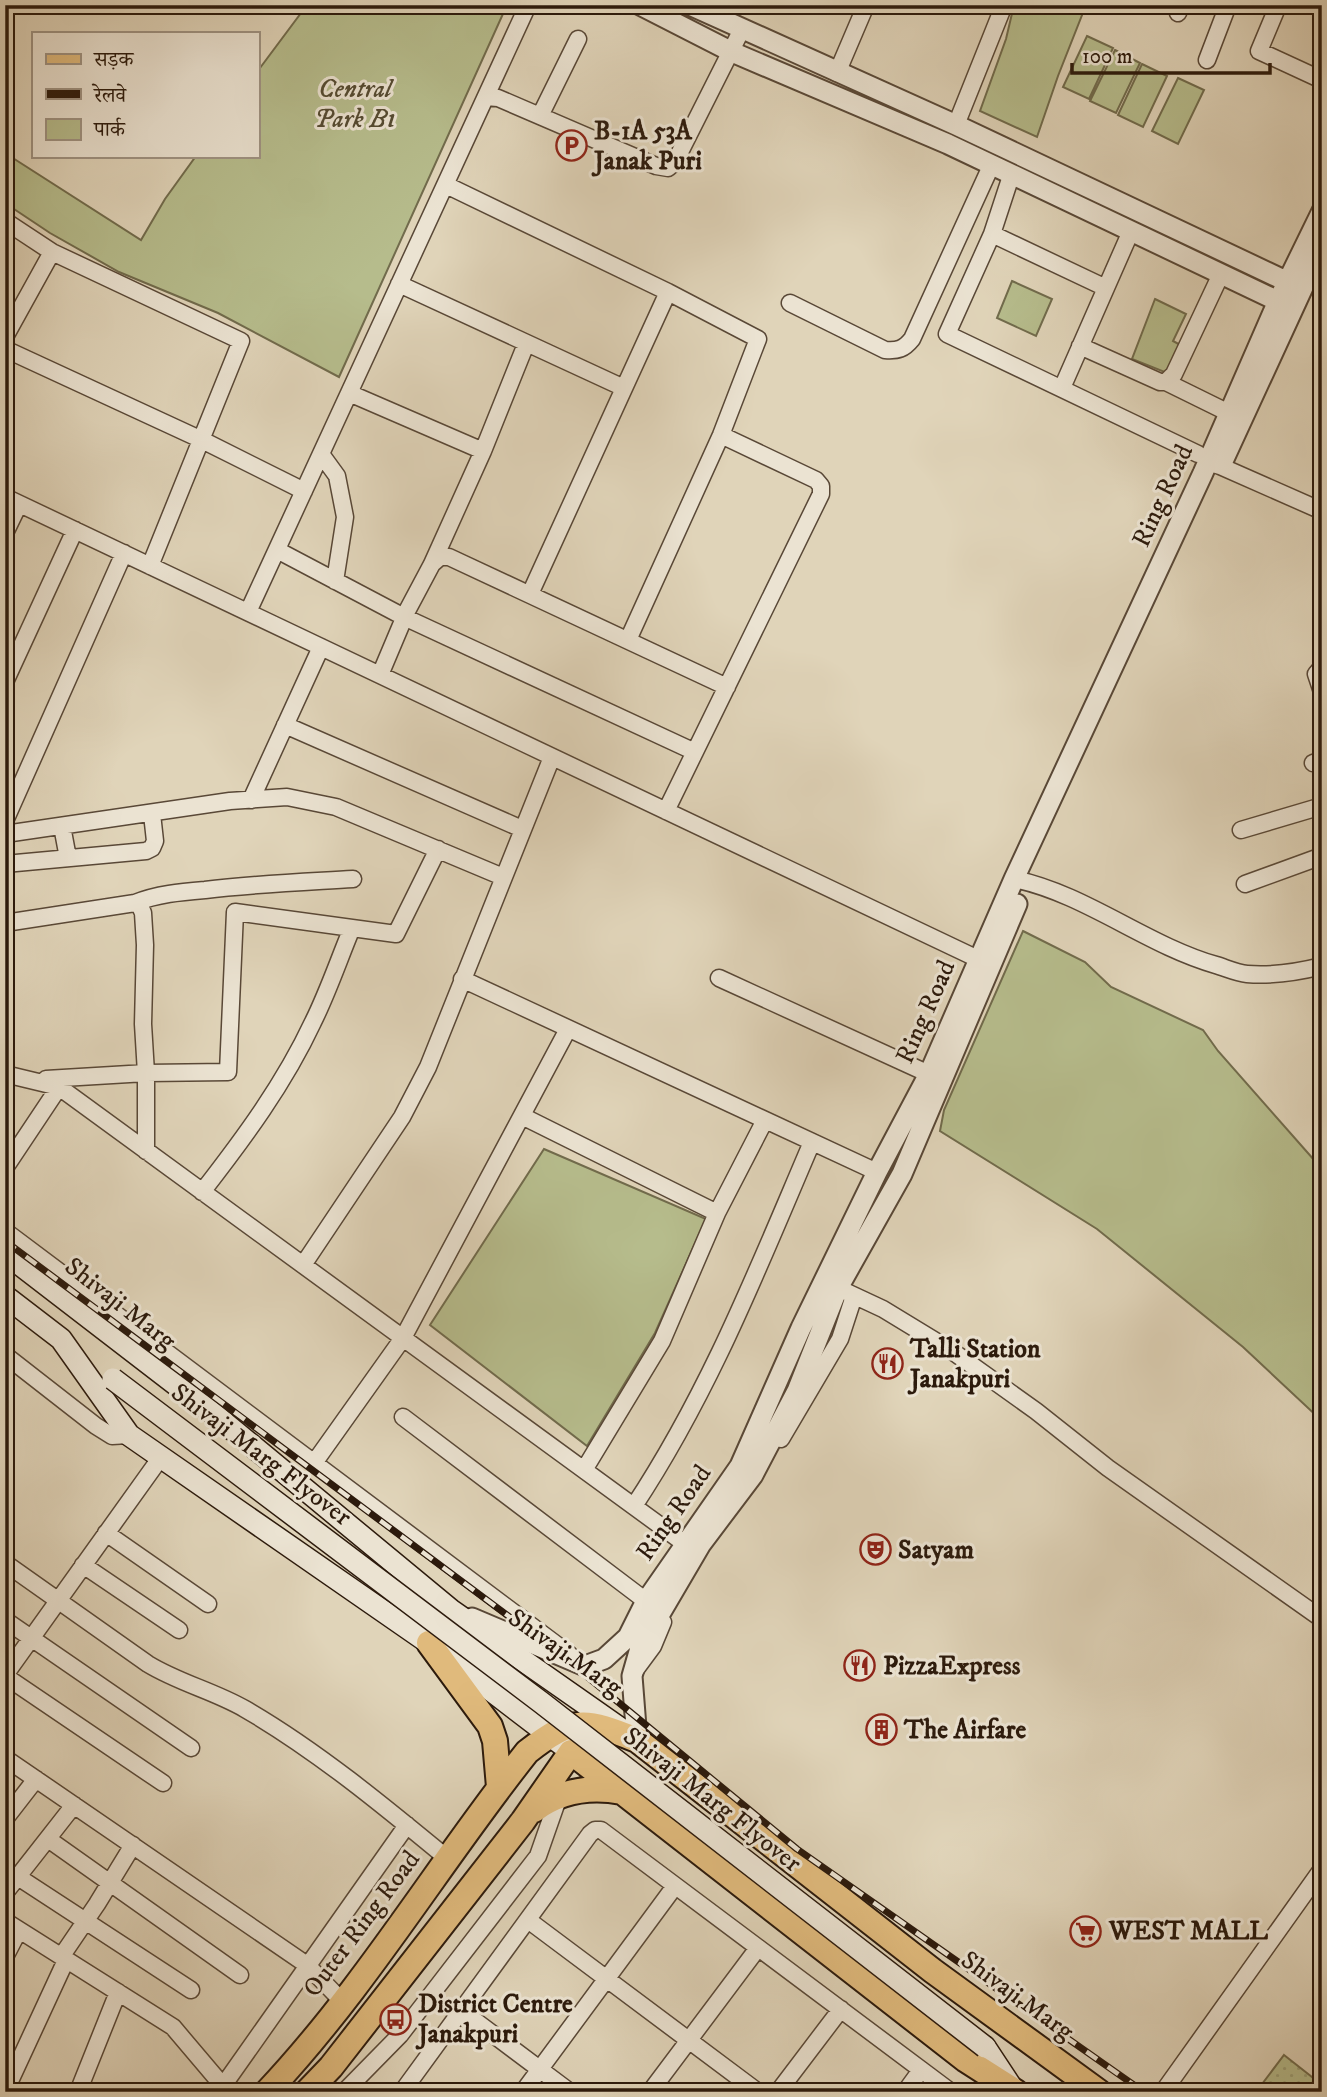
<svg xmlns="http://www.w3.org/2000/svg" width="1327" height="2097" font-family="'IM FELL DW Pica','Noto Serif Devanagari',serif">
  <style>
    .grass { fill: url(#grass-dots); stroke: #716b4c; stroke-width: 2 }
    .park { fill: #b6bc8c; stroke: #716b4c; stroke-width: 2 }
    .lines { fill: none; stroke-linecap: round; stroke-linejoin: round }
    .minor-casing { stroke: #594837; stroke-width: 19 }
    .tertiary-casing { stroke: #594837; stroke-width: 23 }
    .secondary-casing { stroke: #2c1a0c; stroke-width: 24 }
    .primary-casing { stroke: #2c1a0c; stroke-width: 28 }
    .minor { stroke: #ebe3d2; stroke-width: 16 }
    .tertiary { stroke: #ebe3d2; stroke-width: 19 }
    .secondary { stroke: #ebe3d2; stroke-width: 21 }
    .primary { stroke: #e0ba7c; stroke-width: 24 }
    .rail-casing { stroke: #2c1a0c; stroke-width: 7 }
    .rail { stroke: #ebe3d2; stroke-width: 4.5; stroke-dasharray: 13; stroke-linecap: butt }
    .secondary-bridge-casing { stroke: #2c1a0c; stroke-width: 24; stroke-linecap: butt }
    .secondary-bridge { stroke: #ebe3d2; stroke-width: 21 }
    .labels { text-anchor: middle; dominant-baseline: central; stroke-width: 6; stroke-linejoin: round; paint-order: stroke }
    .park-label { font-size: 26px; font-style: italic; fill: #554b32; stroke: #ebe3d2 }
    .poi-label { font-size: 26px; font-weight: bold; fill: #2c1a0c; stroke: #ebe3d2; text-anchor: start }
    .street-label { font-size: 26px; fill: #2c1a0c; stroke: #ebe3d2 }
  </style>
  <defs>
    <pattern id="grass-dots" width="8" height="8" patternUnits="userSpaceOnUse" patternTransform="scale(1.75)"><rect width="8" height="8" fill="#b6bc8c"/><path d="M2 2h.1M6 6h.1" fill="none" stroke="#9da178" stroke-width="1.8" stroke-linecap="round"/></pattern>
  </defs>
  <rect width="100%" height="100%" fill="#e0d4b9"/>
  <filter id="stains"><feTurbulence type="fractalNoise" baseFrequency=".00286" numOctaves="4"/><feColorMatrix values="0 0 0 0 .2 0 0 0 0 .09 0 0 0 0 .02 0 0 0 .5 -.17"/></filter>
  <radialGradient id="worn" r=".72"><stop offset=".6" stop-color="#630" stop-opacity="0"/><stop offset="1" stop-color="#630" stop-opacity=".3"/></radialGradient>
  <path class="grass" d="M 1284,2055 L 1317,2081 L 1309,2092 L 1256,2092 Z"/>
  <path class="park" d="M 307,5 L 507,5 L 339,377 L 218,313 L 119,272 L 50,233 L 5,203 L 5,153 L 141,240 L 165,199 L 196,156 L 257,156 L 257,72 Z
    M 1014,5 L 1086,5 L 1058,76 L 1037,137 L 980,111 L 1006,39 Z
    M 1087,36 L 1113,48 L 1089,99 L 1063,87 Z
    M 1115,50 L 1140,63 L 1116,113 L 1090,101 Z
    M 1142,64 L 1167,76 L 1143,127 L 1118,115 Z
    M 1178,78 L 1204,90 L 1178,144 L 1152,131 Z
    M 1012,281 L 1052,299 L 1036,336 L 997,318 Z
    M 1155,299 L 1186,314 L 1173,341 L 1184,347 L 1172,375 L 1132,359 Z
    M 1023,931 L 1085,962 L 1111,987 L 1203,1030 L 1218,1051 L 1322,1169 L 1322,1421 L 1243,1347 L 1097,1229 L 940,1131 L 944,1110 Z
    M 544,1149 L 706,1219 L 655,1333 L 587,1446 L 430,1325 Z"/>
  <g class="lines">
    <defs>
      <path id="minor" d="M 1277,8 L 1259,51 L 1322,80
        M 1178,13 L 1181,5
        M 1207,60 L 1228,5
        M 837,73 L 866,5
        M 486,97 L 498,98 L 656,166 L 668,168 L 675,162 L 742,29
        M 540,116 L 578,39
        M 956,125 L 1004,5
        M 1011,176 L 992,234 L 1106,288
        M 446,185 L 668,292 L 758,339 L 721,435 L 628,640
        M 5,221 L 52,252 L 241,341 L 150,566
        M 992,234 L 947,334 L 1198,454
        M 399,284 L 624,388
        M 790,303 L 885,350 C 898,351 904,349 912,339 L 991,166
        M 5,337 L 52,252
        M 1080,346 L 1160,382 L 1166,382 L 1174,374 L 1221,274
        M 5,349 L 202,440 L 304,491
        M 1166,382 L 1229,413
        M 1062,388 L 1131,231
        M 349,393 L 483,451
        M 321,454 L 337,476 L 345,517 L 335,581
        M 1210,463 L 1220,466 L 1322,511
        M 5,497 L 978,959
        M 5,533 L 19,504
        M 277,550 L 404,617 L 695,752
        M 432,564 L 440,557 L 449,557 L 727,687
        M 530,594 L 668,292
        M 248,612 L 528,5
        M 1322,667 L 1316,674 L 1322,692
        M 380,675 L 407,611 L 432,564 L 483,451 L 526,344
        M 5,682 L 75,530
        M 285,725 L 522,829
        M 1313,763 L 1322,760
        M 251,800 L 321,647
        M 666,811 L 821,494 L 821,486 L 816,480 L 721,435
        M 5,821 L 124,553
        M 62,826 L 68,858
        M 1241,830 L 1322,806
        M 5,834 L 230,801 L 287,797 L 336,807 L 503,877
        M 5,864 L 146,851 L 152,848 L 155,841 L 152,814
        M 1014,879 C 1086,894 1146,945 1216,965 C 1226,968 1237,973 1247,974 C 1272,976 1298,972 1322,966
        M 1245,884 L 1322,856
        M 135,903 L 140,906 L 143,913 L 145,945 L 143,1024 L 146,1073 L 146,1151
        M 5,923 L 135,903 C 157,894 181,892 205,890 C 254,884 304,882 353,879
        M 719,978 L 929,1074
        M 462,979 L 877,1172
        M 5,1074 L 59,1087 L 684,1543
        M 46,1079 L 146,1073 L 228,1072 L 235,912 L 396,934 L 438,849
        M 522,1116 L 717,1213
        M 5,1168 L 59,1087
        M 202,1192 C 244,1138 284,1084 313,1022 C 328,992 339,959 352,928
        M 5,1231 L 569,1654
        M 303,1265 L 402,1117 L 428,1067 L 552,757
        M 838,1288 L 883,1309 L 952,1351 L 1036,1411 L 1108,1468 L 1322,1619
        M 5,1355 L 96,1426 L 112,1436 L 129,1435
        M 403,1417 L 646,1601
        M 781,1439 L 840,1339 L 854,1296
        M 314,1463 L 403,1338 L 568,1029
        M 584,1470 L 662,1341 L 717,1213 L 765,1120
        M 634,1506 C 710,1391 758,1268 812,1142
        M 106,1533 L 208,1604
        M 5,1563 L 148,1664 C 179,1683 214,1691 245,1709 C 316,1750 385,1807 448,1859
        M 83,1565 L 179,1630
        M 5,1620 L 191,1748
        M 636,1669 L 653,1646 L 663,1622
        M 5,1675 L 161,1457
        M 5,1676 L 163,1783
        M 5,1758 L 307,1965 L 342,2001
        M 5,1819 L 36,1779
        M 48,1839 L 240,1975
        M 18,1877 L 191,1990
        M 5,1893 L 74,1805
        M 528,1920 L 758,2092
        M 5,1921 L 173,2027 L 228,2092
        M 5,1957 L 19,1930
        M 61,1957 L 97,1904 L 133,1845
        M 462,2011 L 570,2092
        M 5,2092 L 66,1960
        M 78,2092 L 118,1992
        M 216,2092 L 223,2086 L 407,1825
        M 344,2092 L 400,2035 L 538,1856 L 559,1796
        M 402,2092 L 590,1834 L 595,1830 L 601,1830 L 951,2092
        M 523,2092 L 675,1886
        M 650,2092 L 758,1948
        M 778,2092 L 841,2009
        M 905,2092 L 921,2070
        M 1163,2092 L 1322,1869"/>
      <path id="tertiary" d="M 640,5 L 732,52 L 948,144 L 1278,301 L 1289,303
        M 690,5 L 956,125 L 1288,282 L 1299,285
        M 1223,461 L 1322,246
        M 472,1618 L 585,1666 L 604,1659 L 628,1637 L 646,1601 L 740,1466 L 801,1328 L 877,1172 L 929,1074 L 1014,879 L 1203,473 L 1278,301 L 1322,211
        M 637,1740 L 632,1676 L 640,1648 L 701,1544 L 753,1475 L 797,1391 L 838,1288 L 902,1174 L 1017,904"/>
      <path id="secondary" d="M 5,1253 L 209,1410 L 451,1610 L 624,1731
        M 5,1296 L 61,1339 L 129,1435 L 429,1643 L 561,1744
        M 985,2047 L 1012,2088"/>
      <path id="primary" d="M 429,1643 L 490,1726 L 495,1741 L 499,1787
        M 534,1810 C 561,1790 590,1786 622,1792
        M 267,2092 C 365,1988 439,1863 527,1752 C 573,1716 585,1719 637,1740 L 933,1971 L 1099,2092
        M 307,2092 L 331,2067 L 523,1821 L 571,1752 L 966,2060 L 1016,2092"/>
    </defs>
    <use href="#minor" class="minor-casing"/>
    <use href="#tertiary" class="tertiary-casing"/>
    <use href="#secondary" class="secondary-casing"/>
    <use href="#primary" class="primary-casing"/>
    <use href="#minor" class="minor"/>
    <use href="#tertiary" class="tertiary"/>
    <use href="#secondary" class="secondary"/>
    <use href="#primary" class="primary"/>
    <defs>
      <path id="rail" d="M 5,1241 L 562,1656 L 797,1849 L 1144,2092"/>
    </defs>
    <use href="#rail" class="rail-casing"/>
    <use href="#rail" class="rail"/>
    <defs>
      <path id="secondary-bridge" d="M 113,1379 L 542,1703 L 985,2047"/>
    </defs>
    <use href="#secondary-bridge" class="secondary-bridge-casing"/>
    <use href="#secondary-bridge" class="secondary-bridge"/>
  </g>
  <defs>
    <symbol id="parking-ring" viewBox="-11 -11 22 22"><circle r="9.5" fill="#ebe3d2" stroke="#8f2418" stroke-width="1.5"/><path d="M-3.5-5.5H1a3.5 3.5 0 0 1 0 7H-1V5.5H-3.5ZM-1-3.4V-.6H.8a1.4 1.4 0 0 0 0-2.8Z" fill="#8f2418"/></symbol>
    <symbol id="restaurant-ring" viewBox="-11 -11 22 22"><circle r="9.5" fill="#ebe3d2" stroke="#8f2418" stroke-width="1.5"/><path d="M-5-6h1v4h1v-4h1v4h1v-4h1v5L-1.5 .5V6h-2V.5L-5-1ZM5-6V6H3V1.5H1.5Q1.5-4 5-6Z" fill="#8f2418"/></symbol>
    <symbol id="theatre-ring" viewBox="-11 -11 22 22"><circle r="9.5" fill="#ebe3d2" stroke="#8f2418" stroke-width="1.5"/><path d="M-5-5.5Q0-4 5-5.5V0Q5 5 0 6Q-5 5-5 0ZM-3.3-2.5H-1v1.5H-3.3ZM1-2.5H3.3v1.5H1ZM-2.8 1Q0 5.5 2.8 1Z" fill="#8f2418"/></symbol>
    <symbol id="building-ring" viewBox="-11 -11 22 22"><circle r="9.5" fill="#ebe3d2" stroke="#8f2418" stroke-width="1.5"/><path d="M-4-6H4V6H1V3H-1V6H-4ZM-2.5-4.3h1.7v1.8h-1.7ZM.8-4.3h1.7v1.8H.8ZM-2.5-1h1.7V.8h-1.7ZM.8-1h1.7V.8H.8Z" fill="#8f2418"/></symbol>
    <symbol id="supermarket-ring" viewBox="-11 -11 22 22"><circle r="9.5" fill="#ebe3d2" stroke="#8f2418" stroke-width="1.5"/><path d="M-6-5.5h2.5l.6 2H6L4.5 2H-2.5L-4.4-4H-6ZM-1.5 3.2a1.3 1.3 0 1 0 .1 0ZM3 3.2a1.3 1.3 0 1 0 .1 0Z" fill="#8f2418"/></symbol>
    <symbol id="bus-ring" viewBox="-11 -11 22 22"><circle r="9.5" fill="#ebe3d2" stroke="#8f2418" stroke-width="1.5"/><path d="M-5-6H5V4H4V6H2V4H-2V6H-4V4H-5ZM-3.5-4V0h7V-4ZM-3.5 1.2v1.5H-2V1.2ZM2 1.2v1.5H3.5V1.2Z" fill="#8f2418"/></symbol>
  </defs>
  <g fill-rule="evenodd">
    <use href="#parking-ring" x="554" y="128" width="35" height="35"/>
    <use href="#restaurant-ring" x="870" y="1346" width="35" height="35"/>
    <use href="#theatre-ring" x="858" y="1532" width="35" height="35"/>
    <use href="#restaurant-ring" x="842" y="1648" width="35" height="35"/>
    <use href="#building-ring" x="864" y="1712" width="35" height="35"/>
    <use href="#supermarket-ring" x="1068" y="1914" width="35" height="35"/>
    <use href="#bus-ring" x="378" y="2002" width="35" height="35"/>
  </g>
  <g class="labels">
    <g class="park-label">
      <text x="355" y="89">Central<tspan x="355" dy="30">Park B1</tspan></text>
    </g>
    <g class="poi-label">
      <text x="594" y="131">B-1A 53A<tspan x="594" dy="30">Janak Puri</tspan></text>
      <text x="910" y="1349">Talli Station<tspan x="910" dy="30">Janakpuri</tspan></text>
      <text x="898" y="1550">Satyam</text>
      <text x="883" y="1666">PizzaExpress</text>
      <text x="904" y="1730">The Airfare</text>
      <text x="1109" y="1931">WEST MALL</text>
      <text x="418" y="2004">District Centre<tspan x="418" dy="30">Janakpuri</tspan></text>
    </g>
    <g class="street-label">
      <text transform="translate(1163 496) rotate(-65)">Ring Road</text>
      <text transform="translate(926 1012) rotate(-66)">Ring Road</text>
      <text transform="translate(120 1304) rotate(38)">Shivaji Marg</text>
      <text transform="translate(261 1455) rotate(37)">Shivaji Marg Flyover</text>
      <text transform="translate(674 1513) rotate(-55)">Ring Road</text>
      <text transform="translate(565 1653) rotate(35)">Shivaji Marg</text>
      <text transform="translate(712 1800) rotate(38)">Shivaji Marg Flyover</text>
      <text transform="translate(362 1924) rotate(-53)">Outer Ring Road</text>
      <text transform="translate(1017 1996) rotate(36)">Shivaji Marg</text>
    </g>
  </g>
  <rect width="1327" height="2097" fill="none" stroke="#e0d4b9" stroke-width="28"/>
  <rect x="7" y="7" width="1313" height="2083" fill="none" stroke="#2c1a0c" stroke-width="3.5"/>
  <rect x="14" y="14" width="1299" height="2069" fill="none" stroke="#2c1a0c" stroke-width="2"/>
  <rect x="32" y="32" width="228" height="126" fill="#ebe3d2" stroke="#9f9383" stroke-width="2"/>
  <rect x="46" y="54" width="35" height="10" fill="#e0ba7c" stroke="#9f9383" stroke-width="2"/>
  <text x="94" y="66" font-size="21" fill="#2c1a0c">सड़क</text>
  <rect x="46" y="89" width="35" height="10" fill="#2c1a0c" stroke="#9f9383" stroke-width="2"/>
  <text x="94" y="102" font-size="21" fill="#2c1a0c">रेलवे</text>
  <rect x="46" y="119" width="35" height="21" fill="#b6bc8c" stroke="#9f9383" stroke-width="2"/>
  <text x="94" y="136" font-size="21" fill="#2c1a0c">पार्क</text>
  <path d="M1072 63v10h198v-10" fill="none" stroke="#2c1a0c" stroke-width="3.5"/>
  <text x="1082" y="63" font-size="21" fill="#2c1a0c" stroke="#ebe3d2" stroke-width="5" paint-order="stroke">100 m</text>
  <rect width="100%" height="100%" filter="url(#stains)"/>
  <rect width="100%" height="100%" fill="url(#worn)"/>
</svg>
